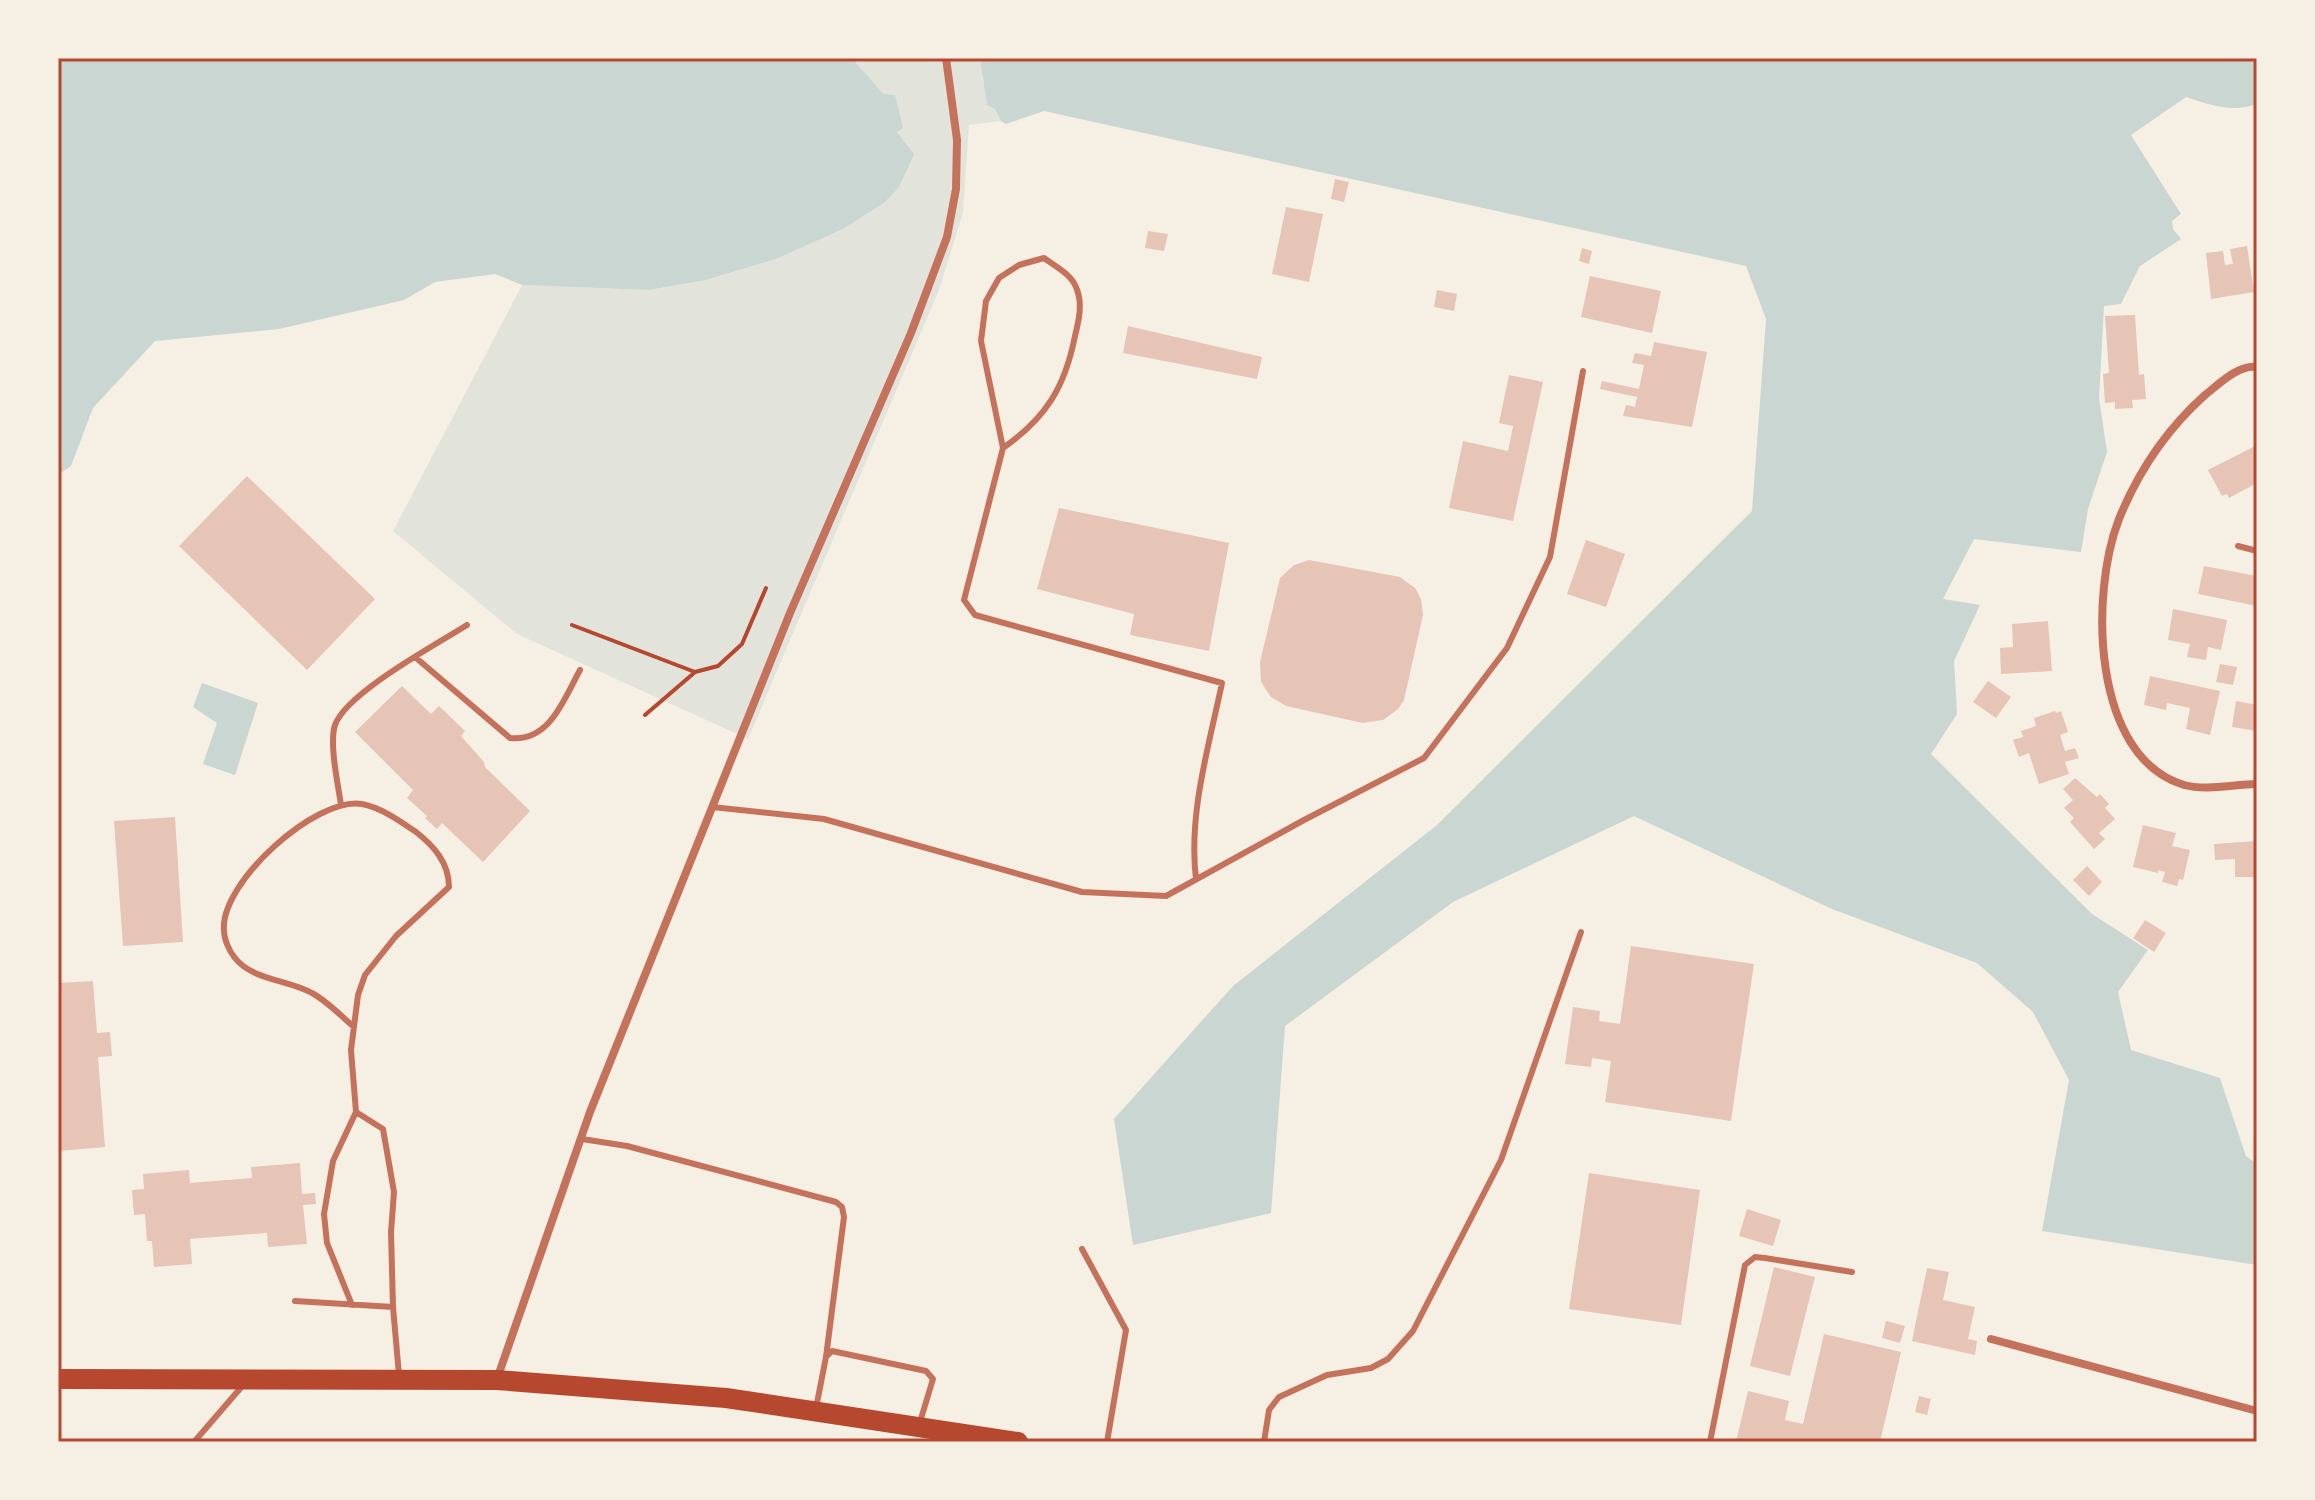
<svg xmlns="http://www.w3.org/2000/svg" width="2315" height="1500" font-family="'Fira Sans Condensed',sans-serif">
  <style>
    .green { fill: #e2e4dc }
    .water { fill: #c9d6d2 }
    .building { fill: #e6c5b7 }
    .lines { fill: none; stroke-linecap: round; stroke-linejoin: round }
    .path { stroke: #b5482f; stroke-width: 4 }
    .service { stroke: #c5725c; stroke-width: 6 }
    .minor { stroke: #c5725c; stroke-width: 8 }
    .primary { stroke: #b5482f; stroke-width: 20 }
    .neatline { fill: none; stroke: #b5482f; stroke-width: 3 }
  </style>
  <rect width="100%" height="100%" fill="#f6efe4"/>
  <path class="green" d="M 852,58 L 980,58 L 983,72 L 982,80 L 1001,121 L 969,125 L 963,213 L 939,290 L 748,739 L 517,634 L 393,531 L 522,285 L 649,290 L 706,280 L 776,259 L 843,229 L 884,203 L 896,132 L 902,127 L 898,113 Z"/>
  <path class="water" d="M 58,58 L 852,58 L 883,94 L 895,95 L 903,128 L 897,132 L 914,154 L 899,187 L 884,203 L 843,229 L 776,259 L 706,280 L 649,290 L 522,285 L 495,274 L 435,282 L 404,300 L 279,329 L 155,341 L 93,408 L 71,466 L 58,475 Z
    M 980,58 L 2257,58 L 2257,104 C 2232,113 2210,105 2186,97 L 2131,135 L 2181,214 L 2172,221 L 2173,229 L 2181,239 L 2140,266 L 2121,304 L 2104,306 L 2099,398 L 2107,452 L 2088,509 L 2081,552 L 1974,539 L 1943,599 L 1980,605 L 1954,661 L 1957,714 L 1931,754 L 2092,914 L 2148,950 L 2118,992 L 2131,1050 L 2220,1078 L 2246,1156 L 2257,1164 L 2257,1265 L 2042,1231 L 2069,1080 L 2033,1012 L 1977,963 L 1832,909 L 1634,816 L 1453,902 L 1285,1026 L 1271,1213 L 1133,1245 L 1114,1119 L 1233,986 L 1437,825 L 1752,511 L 1766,319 L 1746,266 L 1044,111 L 1006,124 L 1001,121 L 995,109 L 987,105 Z
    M 202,683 L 258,703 L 235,775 L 203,764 L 217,723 L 193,707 Z"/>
  <path class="building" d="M 1335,179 L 1349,182 L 1344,202 L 1331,199 Z
    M 1286,207 L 1323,214 L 1309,282 L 1272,274 Z
    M 1148,231 L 1168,234 L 1164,251 L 1145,248 Z
    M 2247,246 L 2254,292 L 2211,299 L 2206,253 L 2223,251 L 2225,265 L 2233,264 L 2230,249 Z
    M 1582,248 L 1592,251 L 1589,264 L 1579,261 Z
    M 1590,276 L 1661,291 L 1652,333 L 1581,317 Z
    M 1437,290 L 1457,294 L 1454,311 L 1434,307 Z
    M 2135,315 L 2139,375 L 2144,374 L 2146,399 L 2132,400 L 2133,408 L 2115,409 L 2115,402 L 2105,403 L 2103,374 L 2109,373 L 2105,316 Z
    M 1128,326 L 1262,357 L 1257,379 L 1123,353 Z
    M 1654,342 L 1707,352 L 1692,427 L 1623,416 L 1626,405 L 1635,407 L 1637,397 L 1600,389 L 1602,381 L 1639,389 L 1644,365 L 1632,363 L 1635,353 L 1651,356 Z
    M 1509,375 L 1543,382 L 1513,521 L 1449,508 L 1463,441 L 1508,451 L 1513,426 L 1499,423 Z
    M 2257,445 L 2257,483 L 2229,498 L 2227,494 L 2222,496 L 2208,470 Z
    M 247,476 L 375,599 L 307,670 L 179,546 Z
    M 1059,508 L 1229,543 L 1209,651 L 1130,635 L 1134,614 L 1037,589 Z
    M 1586,540 L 1625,554 L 1606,607 L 1567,594 Z
    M 1309,560 L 1400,577 L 1415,588 L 1421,599 L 1423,615 L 1404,700 L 1398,709 L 1383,720 L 1363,723 L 1286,706 L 1271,697 L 1261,682 L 1260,662 L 1280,578 L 1294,565 Z
    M 2204,566 L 2257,576 L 2257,606 L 2198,594 Z
    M 2173,609 L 2227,620 L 2221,650 L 2208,647 L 2206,660 L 2187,657 L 2190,644 L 2168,640 Z
    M 2048,621 L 2052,671 L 2001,674 L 2000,648 L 2013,647 L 2012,624 Z
    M 2220,664 L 2237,667 L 2233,685 L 2216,682 Z
    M 2150,676 L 2220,691 L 2210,735 L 2186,729 L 2190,708 L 2167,703 L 2166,710 L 2144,705 Z
    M 1988,681 L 2011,697 L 1996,718 L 1973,702 Z
    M 402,686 L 431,714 L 439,706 L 465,731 L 461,736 L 484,762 L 485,767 L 530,811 L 483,862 L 442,823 L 437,829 L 425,818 L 427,816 L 407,798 L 413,790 L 355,732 Z
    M 2236,701 L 2257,705 L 2257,731 L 2232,727 Z
    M 2055,711 L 2056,713 L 2061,711 L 2068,732 L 2060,735 L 2065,751 L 2075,748 L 2079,758 L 2065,762 L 2069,774 L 2039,784 L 2029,753 L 2019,757 L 2013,740 L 2023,737 L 2021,731 L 2036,726 L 2034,718 Z
    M 2075,778 L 2097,797 L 2100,794 L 2109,804 L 2105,808 L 2115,819 L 2099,833 L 2105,839 L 2094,849 L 2070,822 L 2074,818 L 2064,808 L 2073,800 L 2063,789 Z
    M 175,817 L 183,942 L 123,946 L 114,821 Z
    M 2143,825 L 2176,833 L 2172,846 L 2190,850 L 2183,880 L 2179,879 L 2177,886 L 2162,882 L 2165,872 L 2158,870 L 2158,873 L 2133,867 Z
    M 2257,841 L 2257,877 L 2235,877 L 2235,859 L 2215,860 L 2214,844 Z
    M 2087,866 L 2102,882 L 2089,896 L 2073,880 Z
    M 2145,920 L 2166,933 L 2154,952 L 2133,938 Z
    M 1631,946 L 1754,964 L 1731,1121 L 1605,1102 L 1611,1061 L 1592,1058 L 1591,1067 L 1565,1064 L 1573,1007 L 1600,1011 L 1599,1021 L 1620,1024 Z
    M 93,981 L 97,1033 L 110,1032 L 112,1056 L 98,1057 L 105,1147 L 58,1151 L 58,983 Z
    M 300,1163 L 302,1194 L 315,1193 L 316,1204 L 303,1205 L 307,1244 L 268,1247 L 267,1233 L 190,1239 L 192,1264 L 154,1267 L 152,1241 L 147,1241 L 145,1214 L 134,1215 L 132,1190 L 144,1189 L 143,1174 L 189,1170 L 190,1183 L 252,1178 L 251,1167 Z
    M 1589,1173 L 1700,1190 L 1681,1325 L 1569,1309 Z
    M 1747,1209 L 1781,1220 L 1773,1246 L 1739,1236 Z
    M 1774,1267 L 1815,1277 L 1790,1376 L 1750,1366 Z
    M 1927,1268 L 1949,1272 L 1943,1300 L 1975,1307 L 1968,1339 L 1977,1341 L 1975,1355 L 1912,1341 Z
    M 1886,1321 L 1905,1326 L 1900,1343 L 1882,1338 Z
    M 1824,1334 L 1901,1352 L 1880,1442 L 1736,1442 L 1748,1391 L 1789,1401 L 1785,1420 L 1803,1424 Z
    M 1919,1396 L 1931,1399 L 1927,1415 L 1915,1412 Z"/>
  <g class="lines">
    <path class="path" d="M 572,625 L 695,672 L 718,666 L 742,644 L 766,588
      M 645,715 L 694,673"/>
    <path class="service" d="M 1003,448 C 1046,418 1065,387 1075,336 C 1079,320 1083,303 1076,287 C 1071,274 1055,266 1044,258 L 1019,265 L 999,278 L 986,301 L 981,341 L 1003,448 L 964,600 L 975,615 L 1222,683 C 1209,746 1188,814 1196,879
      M 2238,546 L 2257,551
      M 415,657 L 510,738 C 550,742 564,699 580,670
      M 341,805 C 338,784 329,744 335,725 C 346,693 437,644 467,625
      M 712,807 L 824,819 L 1082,892 L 1166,896 L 1304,820 L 1424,758 L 1507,648 L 1550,557 L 1583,371
      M 356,1112 L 383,1129 L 394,1192 L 391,1232 L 393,1307 L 399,1375
      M 582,1139 L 627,1146 L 836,1202 L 842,1207 L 844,1217 L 826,1357
      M 1082,1249 L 1126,1330 L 1107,1442
      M 295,1301 L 393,1307
      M 352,1305 L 327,1243 L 324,1214 L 333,1161 L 356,1112 L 351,1050 L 358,995 L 365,975 L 396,936 L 449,887 C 449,863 434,846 416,832 C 400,821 382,808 362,804 C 316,796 220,883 224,930 C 224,939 229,951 235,958 C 252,980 289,980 312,993 C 327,1001 341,1016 354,1027
      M 816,1408 L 826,1357 L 832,1351 L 926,1371 L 933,1379 L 920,1422
      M 194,1442 L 244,1384
      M 1264,1442 L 1269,1410 L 1279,1397 L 1327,1375 L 1371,1368 L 1388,1359 L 1413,1331 L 1501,1160 L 1581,932
      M 1710,1442 L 1745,1265 L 1755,1257 L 1765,1258 L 1852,1272"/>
    <path class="minor" d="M 2257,367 C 2239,364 2219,384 2205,395 C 2167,429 2138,472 2119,519 C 2090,593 2091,757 2184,785 C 2207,791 2234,784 2257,784
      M 1991,1339 L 2257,1411
      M 497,1379 L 590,1112 L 790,613 L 911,333 L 947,237 L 956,189 L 957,140 L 946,58"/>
    <path class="primary" d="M 58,1379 L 497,1380 L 726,1398 L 1018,1442"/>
  </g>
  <rect width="2315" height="1500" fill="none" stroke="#f6efe4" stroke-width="120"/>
  <rect x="60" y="60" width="2195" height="1380" class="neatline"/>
</svg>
